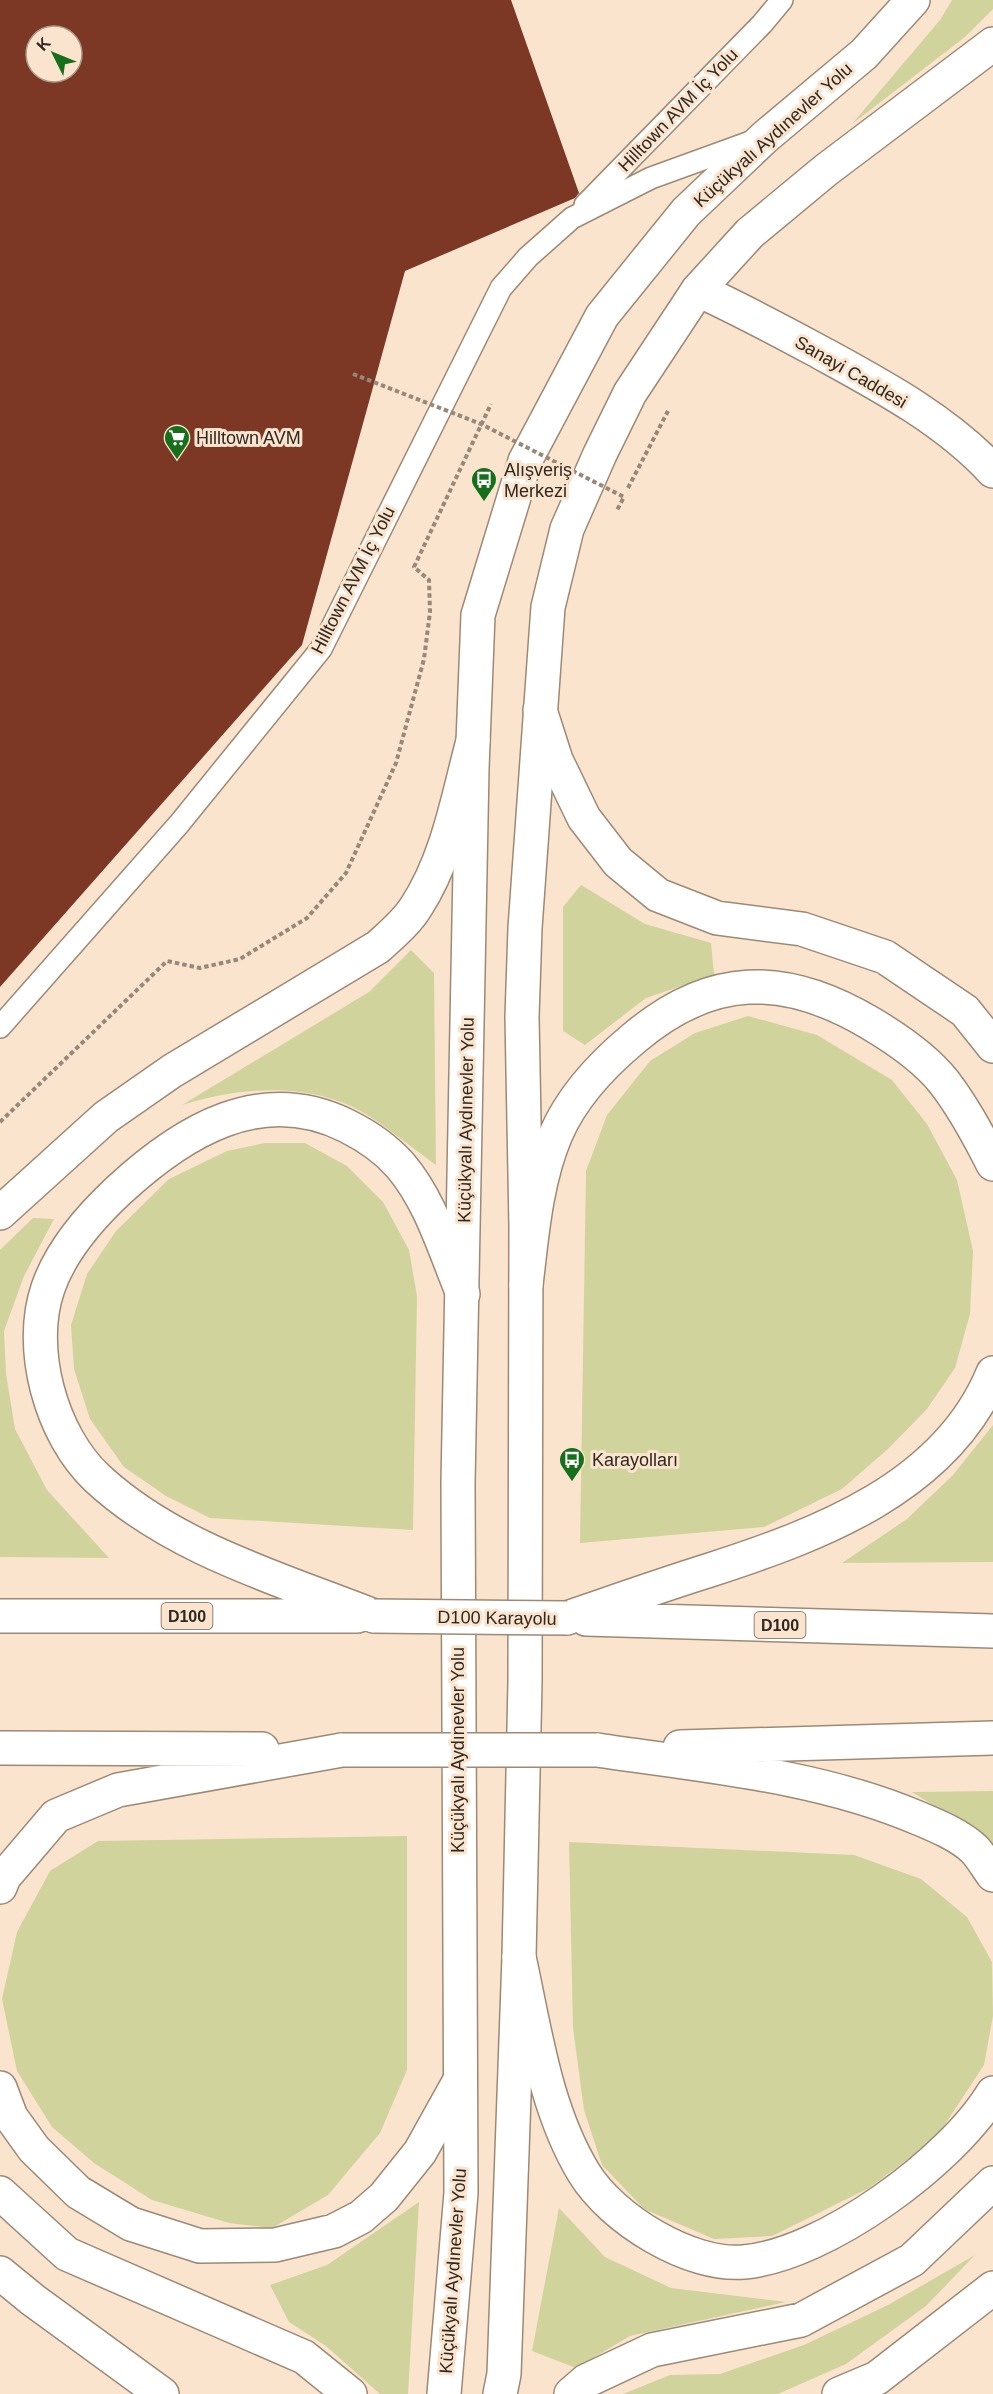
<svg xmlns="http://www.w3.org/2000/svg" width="993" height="2394" font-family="Helvetica,sans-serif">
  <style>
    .green { fill: #d0d39c }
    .building { fill: #7d3725; fill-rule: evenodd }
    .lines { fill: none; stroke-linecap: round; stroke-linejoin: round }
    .lane-casing { stroke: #9d8975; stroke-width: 24 }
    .secondary-casing { stroke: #9d8975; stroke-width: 36 }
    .primary-casing { stroke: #9d8975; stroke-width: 36 }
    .highway-casing { stroke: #9d8975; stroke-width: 36 }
    .path { stroke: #978879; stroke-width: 4; stroke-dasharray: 4.5 3; stroke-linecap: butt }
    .lane { stroke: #fff; stroke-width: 21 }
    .secondary { stroke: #fff; stroke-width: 33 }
    .primary { stroke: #fff; stroke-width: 33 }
    .highway { stroke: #fff; stroke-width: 33 }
    .highway-bridge-casing { stroke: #9d8975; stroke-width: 36; stroke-linecap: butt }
    .path-bridge { stroke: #978879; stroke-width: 4; stroke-dasharray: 4.5 3; stroke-linecap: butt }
    .highway-bridge { stroke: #fff; stroke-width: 33 }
    .labels { text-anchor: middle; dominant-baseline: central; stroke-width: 6; stroke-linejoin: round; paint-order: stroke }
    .shield { fill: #fae4ce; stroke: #6d6054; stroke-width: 1.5 }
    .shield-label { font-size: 16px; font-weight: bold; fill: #302820 }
    .street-label { font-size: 18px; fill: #302820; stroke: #fae4ce }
    .poi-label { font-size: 18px; fill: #302820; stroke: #fae4ce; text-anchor: start }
  </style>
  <rect width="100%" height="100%" fill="#fae4ce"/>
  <path class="green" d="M 952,0 L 993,0 L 993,9 L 965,37 L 852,124 L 940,20 Z
    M 581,885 L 645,924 L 711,943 L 714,975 L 646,998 L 585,1045 L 563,1031 L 563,907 Z
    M 411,950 L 434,973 L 436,1165 C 414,1149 392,1131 369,1116 C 315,1081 240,1086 182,1105 L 369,992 Z
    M 748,1016 L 817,1035 L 892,1080 L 927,1124 L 957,1180 L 973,1251 L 970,1314 L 955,1368 L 927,1409 L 889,1448 L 842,1489 L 764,1527 L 580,1543 L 586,1171 L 607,1115 L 650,1061 L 695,1033 Z
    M 265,1143 L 305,1143 L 347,1166 L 383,1202 L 409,1250 L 417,1296 L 413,1530 L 210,1518 L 166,1496 L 124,1467 L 90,1419 L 74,1369 L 71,1325 L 87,1274 L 116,1231 L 169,1179 L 227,1151 Z
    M 33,1218 L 54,1219 L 24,1276 L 4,1331 L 6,1374 L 15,1429 L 47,1490 L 109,1558 L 0,1557 L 0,1250 Z
    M 993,1425 L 993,1562 L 842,1563 L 907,1519 L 953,1475 Z
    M 993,1791 L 993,1847 L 949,1815 L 912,1792 Z
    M 407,1836 L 407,2070 L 380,2133 L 328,2195 L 272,2228 L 229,2223 L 152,2200 L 94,2163 L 52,2127 L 17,2071 L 2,1999 L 17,1932 L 50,1871 L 98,1841 Z
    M 569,1842 L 854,1855 L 921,1879 L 967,1917 L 992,1962 L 993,2016 L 984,2065 L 936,2138 L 869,2188 L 772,2236 L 714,2239 L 644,2209 L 602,2165 L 584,2110 L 573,2028 Z
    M 419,2202 L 408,2394 L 380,2394 L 326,2346 L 289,2322 L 270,2285 L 327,2265 Z
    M 559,2208 L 605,2257 L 671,2288 L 786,2302 L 630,2336 L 576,2368 L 532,2351 Z
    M 975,2255 L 926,2306 L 846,2364 L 778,2394 L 623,2394 L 670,2375 L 720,2374 L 804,2345 L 888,2305 Z"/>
  <path class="building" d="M 0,0 L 511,0 L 579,193 L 575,198 L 405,271 L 302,645 L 0,987 ZM 36,36 L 72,36 L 72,72 L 36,72 Z"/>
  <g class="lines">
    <defs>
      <path id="lane" d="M 585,205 L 762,24 L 782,0
        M 0,1027 L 179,824 L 321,649 L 501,288 L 528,257 L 572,218 L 651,178 L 753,141"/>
      <path id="secondary" d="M 698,290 C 738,308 777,329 816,350 C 878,384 945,419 993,471
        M 0,2273 L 33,2300 L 162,2394
        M 839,2394 L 877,2378 L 993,2288"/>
      <path id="primary" d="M 444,2394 L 461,2193 L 458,1483 L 472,768 L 478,615 L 525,461 L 602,316 L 686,212 L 765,137 L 864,54 L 913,0
        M 500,2394 L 504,2374 L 519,1957 L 525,1682 L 526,1227 L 522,1017 L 525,928 L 548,607 L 567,529 L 600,454 L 630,393 L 698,290 L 750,233 L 826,170 L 993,44"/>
      <path id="highway" d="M 540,710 L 556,760 L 584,818 L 618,862 L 658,895 L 717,918 L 802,929 L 885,957 L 965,1011 L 993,1046
        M 0,1213 L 106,1117 L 172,1071 L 378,947 C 391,935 406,923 416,907 C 448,858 458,797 473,741
        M 526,1285 C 532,1234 536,1181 556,1134 C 572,1097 603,1064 633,1039 C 710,973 784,972 870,1023 C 897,1039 925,1058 944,1082 C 964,1108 979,1136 993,1164
        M 0,1616 L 357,1616
        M 374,1616 C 280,1579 172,1548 97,1478 C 51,1435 27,1348 48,1288 C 61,1250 90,1217 119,1190 C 183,1131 261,1083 347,1126 C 367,1136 385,1148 400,1165 C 431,1201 445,1251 463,1294
        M 567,1618 C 614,1602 662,1585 710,1570 C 818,1535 946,1488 993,1373
        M 586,1619 L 993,1631
        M 680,1747 L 993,1738
        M 0,1748 L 262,1749
        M 597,1750 C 705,1766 817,1775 918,1818 C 937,1826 959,1835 974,1849 C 981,1856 987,1867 993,1875
        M 0,1887 L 4,1877 L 56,1816 L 118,1790 L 342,1750
        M 519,1957 C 535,2030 545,2109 584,2173 C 612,2219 690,2267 744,2262 C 825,2255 952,2161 993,2093
        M 0,2088 L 11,2117 L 34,2149 L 78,2192 L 131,2224 L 200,2246 L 275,2245 L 334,2231 L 361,2217 L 384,2197 L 420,2152 L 459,2082
        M 0,2193 L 67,2254 L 304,2357 L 350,2394
        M 571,2394 L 586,2381 L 652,2350 L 801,2320 L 912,2260 L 993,2183"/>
    </defs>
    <use href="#lane" class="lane-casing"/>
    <use href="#secondary" class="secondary-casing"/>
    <use href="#primary" class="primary-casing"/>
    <use href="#highway" class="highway-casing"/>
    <path class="path" d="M 628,488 L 668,411
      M 0,1122 L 167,961 L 200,968 L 240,959 L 307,918 L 346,873 L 396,763 L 424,659 L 430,612 L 429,580 L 414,567 L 491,404"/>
    <use href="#lane" class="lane"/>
    <use href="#secondary" class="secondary"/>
    <use href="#primary" class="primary"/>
    <use href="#highway" class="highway"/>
    <defs>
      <path id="highway-bridge" d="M 374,1616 L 567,1618
        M 342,1750 L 597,1750"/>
    </defs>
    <use href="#highway-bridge" class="highway-bridge-casing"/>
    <path class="path-bridge" d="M 353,374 L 481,424 L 624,497 L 616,512"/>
    <use href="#highway-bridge" class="highway-bridge"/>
  </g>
  <defs>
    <symbol id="supermarket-pin" viewBox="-11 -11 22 30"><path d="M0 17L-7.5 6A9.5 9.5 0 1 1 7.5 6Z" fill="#166f1a" stroke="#fae4ce"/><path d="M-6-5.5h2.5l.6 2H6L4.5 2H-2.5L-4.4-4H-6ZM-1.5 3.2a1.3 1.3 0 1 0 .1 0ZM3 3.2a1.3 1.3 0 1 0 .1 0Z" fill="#fff"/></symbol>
    <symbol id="bus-pin" viewBox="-11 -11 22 30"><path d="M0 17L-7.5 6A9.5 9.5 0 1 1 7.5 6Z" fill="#166f1a" stroke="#fae4ce"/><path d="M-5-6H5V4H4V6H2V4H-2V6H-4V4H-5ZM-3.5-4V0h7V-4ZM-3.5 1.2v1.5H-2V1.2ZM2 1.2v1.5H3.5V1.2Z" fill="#fff"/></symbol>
  </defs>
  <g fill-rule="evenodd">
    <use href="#supermarket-pin" x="162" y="423" width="30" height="40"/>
    <use href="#bus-pin" x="469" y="465" width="30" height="40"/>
    <use href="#bus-pin" x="557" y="1445" width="30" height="40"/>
  </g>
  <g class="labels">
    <g class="shield">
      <rect x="161.5" y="1603" width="51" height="26" rx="4.5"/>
      <rect x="754.5" y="1612" width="51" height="26" rx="4.5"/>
    </g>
    <g class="shield-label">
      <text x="187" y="1616">D100</text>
      <text x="780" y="1625">D100</text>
    </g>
    <g class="street-label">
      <text transform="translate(678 110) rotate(-46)">Hilltown AVM İç Yolu</text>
      <text transform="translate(773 135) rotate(-42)">Küçükyalı Aydınevler Yolu</text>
      <text transform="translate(851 372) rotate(30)">Sanayi Caddesi</text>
      <text transform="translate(353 580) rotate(-63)">Hilltown AVM İç Yolu</text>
      <text transform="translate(466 1120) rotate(-89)">Küçükyalı Aydınevler Yolu</text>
      <text transform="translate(497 1618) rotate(1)">D100 Karayolu</text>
      <text transform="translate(458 1750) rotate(-90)">Küçükyalı Aydınevler Yolu</text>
      <text transform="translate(453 2271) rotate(-86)">Küçükyalı Aydınevler Yolu</text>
    </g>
    <g class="poi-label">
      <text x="196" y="438">Hilltown AVM</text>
      <text x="504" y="470">Alışveriş<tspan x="504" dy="21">Merkezi</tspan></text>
      <text x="592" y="1460">Karayolları</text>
    </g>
  </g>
  <g transform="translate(54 54) rotate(313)"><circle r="28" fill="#fae4ce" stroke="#a99988" stroke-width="1.5"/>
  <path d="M0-4.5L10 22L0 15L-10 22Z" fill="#166f1a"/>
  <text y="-9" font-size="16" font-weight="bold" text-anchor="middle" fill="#302820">K</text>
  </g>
</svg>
